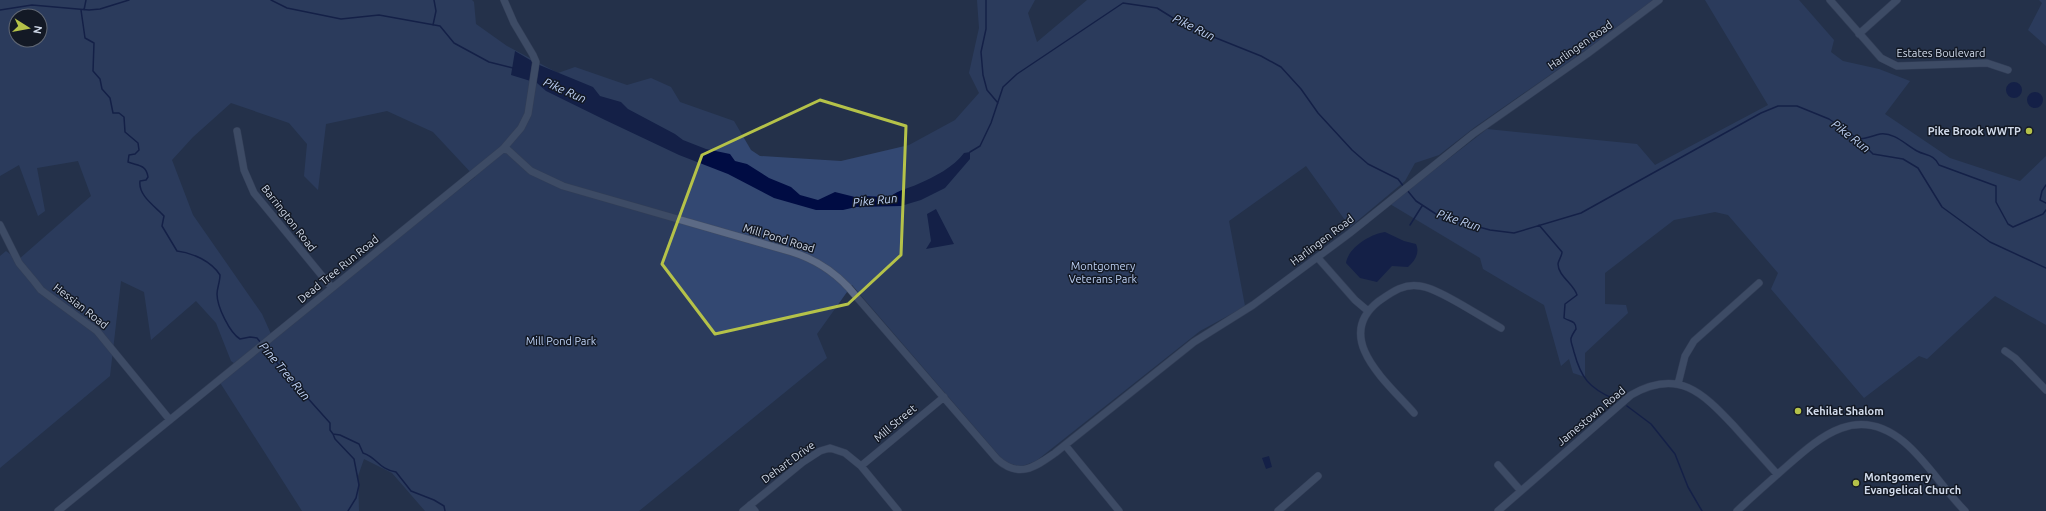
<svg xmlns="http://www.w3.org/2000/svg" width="2046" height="511" font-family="Ubuntu,sans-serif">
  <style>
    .green { fill: #334872; fill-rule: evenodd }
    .water { fill: #000c43 }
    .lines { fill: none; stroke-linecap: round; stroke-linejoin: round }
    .stream { stroke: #000c43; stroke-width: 1.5 }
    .minor-casing { stroke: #404c63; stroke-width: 8 }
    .minor { stroke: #5c6a85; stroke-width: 7 }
    .marked { fill: none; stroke: #b5c249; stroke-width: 3; stroke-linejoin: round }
    .poi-dot { fill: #b5c249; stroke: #131925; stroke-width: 1.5 }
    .labels { text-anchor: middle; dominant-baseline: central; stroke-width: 3; stroke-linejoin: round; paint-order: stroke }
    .street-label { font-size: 11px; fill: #d0d9e9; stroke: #131925 }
    .poi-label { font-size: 11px; font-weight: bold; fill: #d0d9e9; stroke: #131925; text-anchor: start }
    .park-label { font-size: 11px; fill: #bed1f4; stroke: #131925 }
    .water-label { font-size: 12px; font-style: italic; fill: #bdd0f3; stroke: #131925 }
  </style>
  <rect width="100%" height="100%" fill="#24314a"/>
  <path class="green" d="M 0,0 L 472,0 L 474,2 L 476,24 L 507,46 L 558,73 L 575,67 L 627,85 L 651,78 L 671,87 L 680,102 L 734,121 L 751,150 L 760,156 L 841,161 L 909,145 L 955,120 L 979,93 L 969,73 L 979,28 L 977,0 L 1035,0 L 1028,13 L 1037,42 L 1087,0 L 1653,0 L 1613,31 L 1475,127 L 1439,155 L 1415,163 L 1405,181 L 1350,227 L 1306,166 L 1229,221 L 1245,306 L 1238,313 L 1235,312 L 1200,331 L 1036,461 L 1020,467 L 1006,462 L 1002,459 L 852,285 L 817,334 L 827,358 L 639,511 L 425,511 L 392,473 L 364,459 L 358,476 L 359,511 L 302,511 L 219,381 L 238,366 L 231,361 L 216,323 L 196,301 L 151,340 L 144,292 L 121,281 L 110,376 L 0,468 L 0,256 L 6,251 L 18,260 L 91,196 L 78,161 L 37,168 L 45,211 L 38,216 L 19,165 L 0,176 ZM 16,16 L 40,16 L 40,40 L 16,40 ZM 231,103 L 289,123 L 307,144 L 304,176 L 318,190 L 326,124 L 387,111 L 433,132 L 475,177 L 307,309 L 271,334 L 262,314 L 193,215 L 172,160 L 193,137 Z
    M 1705,0 L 1799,0 L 1834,40 L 1831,52 L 1843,61 L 1879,69 L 1910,81 L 1885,114 L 1950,158 L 2020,181 L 2046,156 L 2046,325 L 1995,296 L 1927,359 L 1919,356 L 1864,398 L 1771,289 L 1778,273 L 1728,215 L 1715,212 L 1674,220 L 1605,273 L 1605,304 L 1626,305 L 1628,313 L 1585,353 L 1585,377 L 1573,373 L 1569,359 L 1561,366 L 1544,305 L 1483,269 L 1480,258 L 1390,204 L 1487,129 L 1637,144 L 1655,165 L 1768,105 Z
    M 2039,0 L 2046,0 L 2046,46 L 2028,30 L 2042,3 Z"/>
  <path class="water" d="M 515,51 L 537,64 L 593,87 L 600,96 L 621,102 L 628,109 L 675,134 L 683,140 L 706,149 L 730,154 L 735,161 L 747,164 L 769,178 L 791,187 L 800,195 L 818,200 L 835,192 L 859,198 L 863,196 L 890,197 C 900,189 907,189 918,184 C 934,177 954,167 964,153 L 970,152 L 970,159 L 945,188 L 921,200 L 901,206 L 856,207 L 843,210 L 816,210 L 774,198 L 728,174 L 679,155 L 605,120 L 546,91 L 537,83 L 511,75 Z
    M2006 90a8 8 0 1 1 16 0a8 8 0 1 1-16 0Z
    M2027 100a8 8 0 1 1 16 0a8 8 0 1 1-16 0Z
    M 936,209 L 954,244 L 926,249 L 931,241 L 927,214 Z
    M 1385,232 L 1404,241 L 1416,244 C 1420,253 1415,261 1408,267 L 1392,266 L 1377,282 L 1360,278 L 1346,263 C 1348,248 1370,234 1385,232 Z
    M 1269,456 L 1272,467 L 1266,469 L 1262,458 Z"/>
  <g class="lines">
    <path class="stream" d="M 271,0 L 287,8 L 341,19 L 379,15 L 440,26 L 454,43 L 489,62 L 513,68
      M 986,0 L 986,29 L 981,52 L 983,75 L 987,90 L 998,103
      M 0,10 L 32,5 L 89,10 L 100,9 L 129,0
      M 81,10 L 85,38 L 94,43 L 93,71 L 100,79 L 102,89 L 110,98 L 113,113 L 119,113 L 124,117 L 125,132 L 138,143 L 139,150 L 135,154 L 129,155 L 128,162 C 138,166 146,164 148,177 L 146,180 L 140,181 C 138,196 156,207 164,216 L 162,226 L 177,251 C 193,253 211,261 220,275 C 220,282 217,288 217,294 C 217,307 230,333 240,339 L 250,337 L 257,338 L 261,343
      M 84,10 L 86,0
      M 433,25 L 436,11 L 434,0
      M 1858,139 C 1866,139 1872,136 1880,134 C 1894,132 1906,145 1917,151 C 1926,156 1934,154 1939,165 L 1996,186 L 1996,202 L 2008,224 L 2013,227 L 2043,214 L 2046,210
      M 970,152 L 980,146 L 991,123 L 1003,87 L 1017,74 L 1123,3 L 1157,8 L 1186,26 L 1261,56 L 1281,67 L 1301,89 L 1318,113 L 1352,150 L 1368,164 L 1398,179 L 1404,187
      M 2046,185 L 2042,191 L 2040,200 L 2046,203
      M 1407,190 L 1416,201 L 1439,216 L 1490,230 L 1514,233 L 1581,213 L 1761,113 L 1778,106 L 1797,106 L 1829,119 L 1858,139 L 1873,154 L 1903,159 L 1918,168 L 1942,207 L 1990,242 L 2046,268
      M 1410,225 L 1422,206
      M 1539,225 L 1562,252 C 1562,256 1558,261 1558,264 C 1558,276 1574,284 1577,295 L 1565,304 L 1564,318 C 1570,322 1576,320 1576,329 C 1568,341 1571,339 1574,352 C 1581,378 1589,388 1614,399
      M 264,347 L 287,375 L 330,423 L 330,430 L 333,434 L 340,435 L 359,444 L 363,453 C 378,458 378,469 396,472 L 411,491 L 434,500 L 444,506 L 445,511
      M 1627,406 L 1651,424 L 1675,454 L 1688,487 L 1702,511
      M 333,434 L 335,439 L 354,459 L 359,485 L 356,498 L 348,511"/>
    <defs>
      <path id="minor" d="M 1830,0 L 1881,58 L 1897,66 L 1987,63 L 2008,70
        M 1859,34 L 1897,0
        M 237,131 L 244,170 L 254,193 L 332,288
        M 503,149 L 508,150 L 531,171 L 563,186 L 792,252 C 814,259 832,270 848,287 L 997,459 C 1019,479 1035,467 1055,453 L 1194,342 L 1253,305 L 1350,233 L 1473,134 L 1587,54 L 1659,0
        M 0,225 L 19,263 L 34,281 L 41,290 L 97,331 L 170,420
        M 1318,258 L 1355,300 L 1368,311
        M 2005,351 L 2015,358 L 2046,390
        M 1678,384 L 1685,356 L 1694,341 L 1759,283
        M 1414,413 C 1389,384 1331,338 1379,301 C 1392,292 1404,283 1420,286 C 1438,288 1483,318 1501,328
        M 1065,445 L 1119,511
        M 1498,465 L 1521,491
        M 861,466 L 944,397
        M 750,505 L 755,511
        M 58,511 L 503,149 L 521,128 L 528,114 L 536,62 L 533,55 L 514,23 L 504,0
        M 743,511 L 803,462 L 820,451 L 830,448 L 845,453 L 861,466 L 898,511
        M 1278,511 L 1318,476
        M 1498,511 L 1631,395 C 1678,368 1702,392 1734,426 C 1748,442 1763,458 1777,474
        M 1737,511 C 1753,496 1770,481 1787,466 C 1822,435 1858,404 1904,442 C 1927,461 1944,490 1965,511"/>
    </defs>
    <use href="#minor" class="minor-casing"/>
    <use href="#minor" class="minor"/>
  </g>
  <path d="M0 0H2046V511H0ZM 820,100 L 906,126 L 901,255 L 848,304 L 715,334 L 662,264 L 702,155 Z" fill="#24314a" fill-opacity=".55" fill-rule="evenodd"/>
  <path class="marked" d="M 820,100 L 906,126 L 901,255 L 848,304 L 715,334 L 662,264 L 702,155 Z"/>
  <g class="poi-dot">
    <circle cx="2029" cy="131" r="4"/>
    <circle cx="1798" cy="411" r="4"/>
    <circle cx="1856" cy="483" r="4"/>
  </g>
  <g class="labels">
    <g class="street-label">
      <text transform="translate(1580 45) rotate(-35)">Harlingen Road</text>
      <text x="1941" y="53">Estates Boulevard</text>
      <text transform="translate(289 218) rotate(52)">Barrington Road</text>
      <text transform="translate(779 238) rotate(17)">Mill Pond Road</text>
      <text transform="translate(1322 240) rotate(-37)">Harlingen Road</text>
      <text transform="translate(338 269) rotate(-39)">Dead Tree Run Road</text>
      <text transform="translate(81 306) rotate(38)">Hessian Road</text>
      <text transform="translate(1591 416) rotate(-40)">Jamestown Road</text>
      <text transform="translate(895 423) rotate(-40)">Mill Street</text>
      <text transform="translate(788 462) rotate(-36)">Dehart Drive</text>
    </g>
    <g class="poi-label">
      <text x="2021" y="131" text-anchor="end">Pike Brook WWTP</text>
      <text x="1806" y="411">Kehilat Shalom</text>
      <text x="1864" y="477">Montgomery<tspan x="1864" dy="13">Evangelical Church</tspan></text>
    </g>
    <g class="park-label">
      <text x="1103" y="266">Montgomery<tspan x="1103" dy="13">Veterans Park</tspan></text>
      <text x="561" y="341">Mill Pond Park</text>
    </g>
    <g class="water-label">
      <text transform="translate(1194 27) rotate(26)">Pike Run</text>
      <text transform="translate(565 90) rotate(24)">Pike Run</text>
      <text transform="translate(1851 136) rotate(38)">Pike Run</text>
      <text transform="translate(875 200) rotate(-6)">Pike Run</text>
      <text transform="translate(1459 220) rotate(18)">Pike Run</text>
      <text transform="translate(285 371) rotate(50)">Pine Tree Run</text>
    </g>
  </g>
  <g transform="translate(28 28) rotate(101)"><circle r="19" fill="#131925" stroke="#5f6673"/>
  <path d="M0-3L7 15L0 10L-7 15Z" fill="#b5c249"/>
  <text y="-6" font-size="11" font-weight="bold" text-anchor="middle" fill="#d0d9e9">N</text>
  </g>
</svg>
